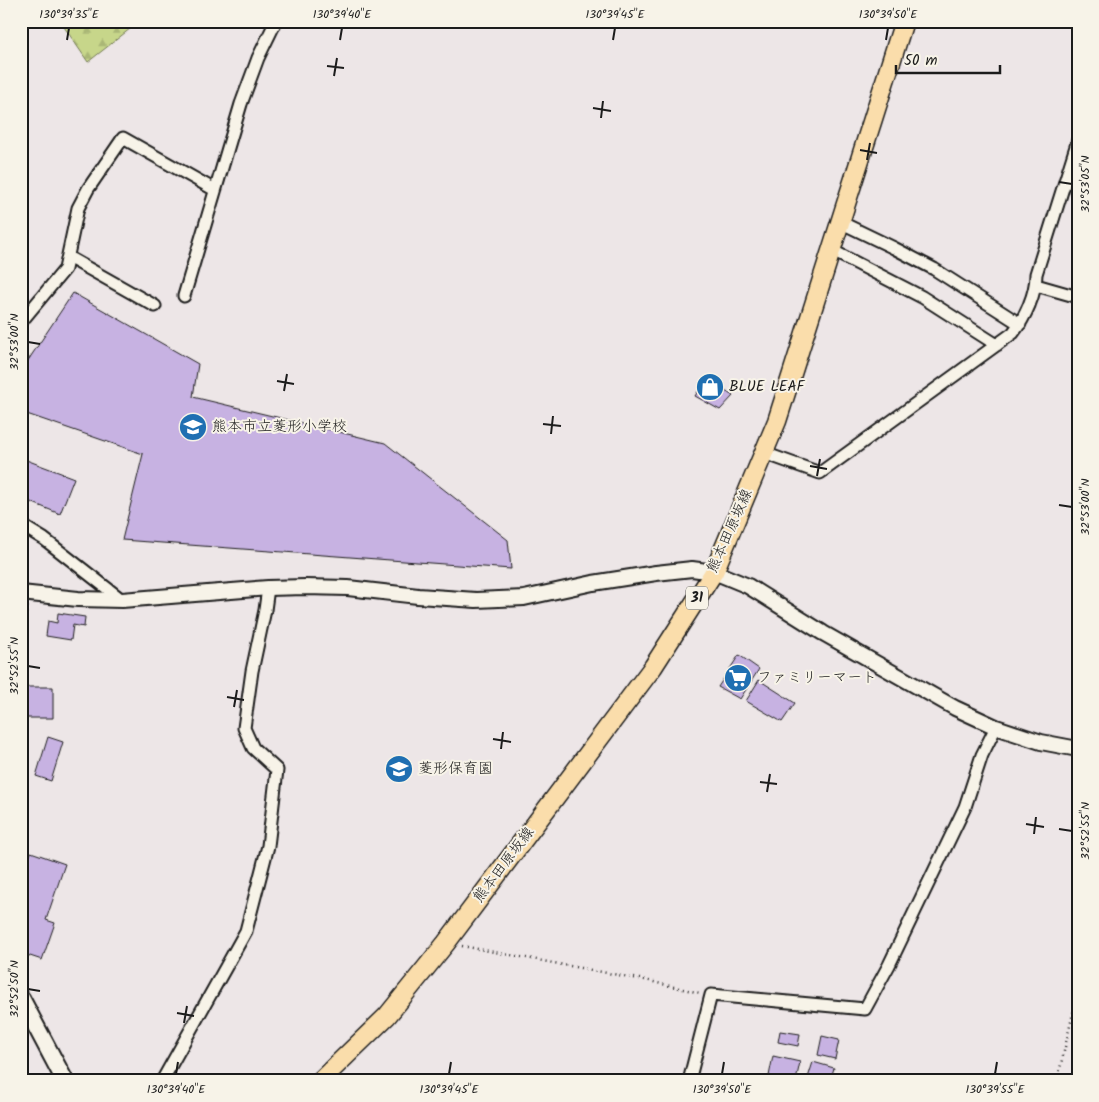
<svg xmlns="http://www.w3.org/2000/svg" width="1099" height="1102" font-family="Kalam,'Klee One',sans-serif">
  <style>
    .forest { fill: url(#forest-firs); stroke: #727953 }
    .building { fill: #c7b2e2; stroke: #1c1c1c }
    .lines { fill: none; stroke-linecap: round; stroke-linejoin: round }
    .minor-casing { stroke: #1c1c1c; stroke-width: 15 }
    .tertiary-casing { stroke: #1c1c1c; stroke-width: 18 }
    .secondary-casing { stroke: #1c1c1c; stroke-width: 20 }
    .primary-casing { stroke: #1c1c1c; stroke-width: 21 }
    .path { stroke: #1c1c1c; stroke-width: 2.5; stroke-dasharray: 1 4; stroke-linecap: butt }
    .minor { stroke: #f7f3e8; stroke-width: 11 }
    .tertiary { stroke: #f7f3e8; stroke-width: 14 }
    .secondary { stroke: #f7f3e8; stroke-width: 16 }
    .primary { stroke: #faddab; stroke-width: 18 }
    .ticks { fill: none; stroke: #1c1c1c; stroke-width: 2 }
    .labels { text-anchor: middle; dominant-baseline: central; stroke-width: 4; stroke-linejoin: round; paint-order: stroke }
    .shield { fill: #f7f3e8; stroke: #5e5c59; stroke-width: 1 }
    .shield-label { font-size: 14px; font-weight: bold; fill: #1c1c1c }
    .poi-label { font-size: 15px; fill: #1c1c1c; stroke: #f7f3e8; text-anchor: start }
    .street-label { font-size: 15px; fill: #1c1c1c; stroke: #f7f3e8 }
    .neatline { fill: none; stroke: #1c1c1c; stroke-width: 2 }
    .ticks-label { font-size: 12px; text-anchor: middle; fill: #1c1c1c }
  </style>
  <defs>
    <pattern id="forest-firs" width="22" height="20" patternUnits="userSpaceOnUse" patternTransform="scale(1.25)"><rect width="22" height="20" fill="#c7d68a"/><path d="M5 1l3.5 6h-7zM16 11l3.5 6h-7z" fill="#aab776"/></pattern>
  </defs>
  <rect width="100%" height="100%" fill="#ede6e7"/>
  <filter id="ink" filterUnits="userSpaceOnUse"><feTurbulence type="fractalNoise" baseFrequency=".02" numOctaves="2"/><feDisplacementMap in="SourceGraphic" scale="10" xChannelSelector="R" yChannelSelector="G"/><feConvolveMatrix kernelMatrix="1 2 1 2 8 2 1 2 1" color-interpolation-filters="sRGB"/></filter>
  <g filter="url(#ink)">
    <path class="forest" d="M 60,21 L 140,21 L 88,62 Z"/>
    <path class="building" d="M 73,293 L 198,364 L 193,397 L 385,443 L 508,540 L 511,569 L 122,540 L 143,454 L 21,412 L 21,371 Z
      M 706,379 L 733,396 L 720,410 L 695,396 Z
      M 21,458 L 74,478 L 60,514 L 21,498 Z
      M 21,605 L 28,606 L 24,627 L 21,626 Z
      M 58,613 L 85,617 L 84,627 L 73,625 L 71,640 L 46,636 L 48,621 L 57,623 Z
      M 739,655 L 759,669 L 740,699 L 718,687 Z
      M 759,680 L 795,703 L 782,722 L 746,701 Z
      M 23,687 L 53,687 L 53,718 L 23,718 Z
      M 48,737 L 63,742 L 51,781 L 36,776 Z
      M 31,852 L 65,864 L 46,920 L 55,923 L 42,960 L 21,953 L 21,859 L 28,861 Z
      M 780,1031 L 800,1034 L 798,1046 L 778,1042 Z
      M 822,1036 L 839,1040 L 835,1059 L 818,1055 Z
      M 773,1056 L 800,1062 L 796,1081 L 769,1076 Z
      M 813,1062 L 834,1068 L 830,1081 L 807,1081 Z"/>
    <g class="lines">
      <defs>
        <path id="minor" d="M 840,222 L 894,248 L 934,269 L 1020,324
          M 831,250 L 922,297 L 997,345
          M 68,257 L 155,306
          M 1036,285 L 1078,297
          M 184,296 L 241,104 L 258,58 L 276,21
          M 21,322 L 65,269 L 78,208 L 88,189 L 123,138 L 215,190
          M 764,453 L 820,473 L 1013,333 C 1025,318 1036,294 1036,274 L 1078,140
          M 21,525 L 44,539 L 122,600
          M 162,1081 L 246,931 L 268,846 L 277,770 L 253,748 L 244,728 L 252,671 L 265,610 L 268,588
          M 689,1081 L 711,995 L 865,1009 L 889,965 L 965,807 L 982,755 L 996,727"/>
        <path id="tertiary" d="M 21,593 L 78,599 L 122,600 L 268,588 L 305,587 L 348,588 L 418,596 L 476,600 L 524,598 L 593,583 L 656,573 L 692,569 L 714,572 L 748,586 L 823,633 L 955,708 L 996,727 L 1041,742 L 1078,749"/>
        <path id="secondary" d="M 21,998 L 65,1081"/>
        <path id="primary" d="M 320,1081 L 387,1016 L 446,943 L 653,667 L 714,572 L 777,421 L 904,21"/>
      </defs>
      <use href="#minor" class="minor-casing"/>
      <use href="#tertiary" class="tertiary-casing"/>
      <use href="#secondary" class="secondary-casing"/>
      <use href="#primary" class="primary-casing"/>
      <path class="path" d="M 462,946 L 645,980 L 700,993
        M 1057,1081 L 1078,992"/>
      <use href="#minor" class="minor"/>
      <use href="#tertiary" class="tertiary"/>
      <use href="#secondary" class="secondary"/>
      <use href="#primary" class="primary"/>
    </g>
  </g>
  <path class="ticks" d="M 67,40 L 69,28M 340,40 L 342,28M 613,40 L 615,28M 886,40 L 888,28M 327,66 L 344,68M 334,76 L 337,58M 593,108 L 611,111M 601,118 L 603,101M 860,150 L 877,153M 867,160 L 870,143M 1059,182 L 1072,184M 28,342 L 40,344M 277,381 L 294,384M 284,391 L 287,374M 543,424 L 561,426M 551,434 L 553,416M 810,466 L 827,469M 817,476 L 820,459M 1059,505 L 1072,507M 28,666 L 40,668M 227,697 L 244,700M 234,707 L 237,690M 493,739 L 511,742M 501,749 L 503,732M 760,782 L 777,784M 767,792 L 770,774M 1026,824 L 1044,827M 1059,829 L 1072,831M 1034,834 L 1036,817M 28,989 L 40,991M 177,1013 L 194,1016M 184,1023 L 187,1006M 176,1074 L 178,1062M 449,1074 L 451,1062M 722,1074 L 724,1062M 995,1074 L 997,1062"/>
  <defs>
    <symbol id="shop-disc" viewBox="-11 -11 22 22"><circle r="9.5" fill="#1f6fb2" stroke="#f7f3e8"/><path d="M-5-2.5h2.3a2.7 3.5 0 0 1 5.4 0H5L5.5 6h-11ZM-1.5-2.5h3a1.5 2.3 0 0 0-3 0Z" fill="#fff"/></symbol>
    <symbol id="school-disc" viewBox="-11 -11 22 22"><circle r="9.5" fill="#1f6fb2" stroke="#f7f3e8"/><path d="M0-5L7-2L0 1L-7-2ZM-4 1L0 2.5L4 1V4Q0 6-4 4Z" fill="#fff"/></symbol>
    <symbol id="supermarket-disc" viewBox="-11 -11 22 22"><circle r="9.5" fill="#1f6fb2" stroke="#f7f3e8"/><path d="M-6-5.5h2.5l.6 2H6L4.5 2H-2.5L-4.4-4H-6ZM-1.5 3.2a1.3 1.3 0 1 0 .1 0ZM3 3.2a1.3 1.3 0 1 0 .1 0Z" fill="#fff"/></symbol>
  </defs>
  <g fill-rule="evenodd">
    <use href="#shop-disc" x="694" y="371" width="32" height="32"/>
    <use href="#school-disc" x="177" y="411" width="32" height="32"/>
    <use href="#supermarket-disc" x="722" y="662" width="32" height="32"/>
    <use href="#school-disc" x="383" y="753" width="32" height="32"/>
  </g>
  <g class="labels">
    <rect class="shield" x="686" y="586.5" width="22" height="23" rx="4"/>
    <g class="shield-label">
      <text x="697" y="598">31</text>
    </g>
    <g class="poi-label">
      <text x="729" y="387">BLUE LEAF</text>
      <text x="212" y="427">熊本市立菱形小学校</text>
      <text x="757" y="678">ファミリーマート</text>
      <text x="418" y="769">菱形保育園</text>
    </g>
    <g class="street-label">
      <text transform="translate(730 531) rotate(-66)">熊本田原坂線</text>
      <text transform="translate(504 865) rotate(-53)">熊本田原坂線</text>
    </g>
  </g>
  <rect width="1099" height="1102" fill="none" stroke="#f7f3e8" stroke-width="55"/>
  <path d="M896 65v8h104v-8" fill="none" stroke="#1c1c1c" stroke-width="2.5"/>
  <text x="904" y="65" font-size="15" fill="#1c1c1c" stroke="#f7f3e8" stroke-width="4" paint-order="stroke">50 m</text>
  <rect x="28" y="28" width="1044" height="1046" class="neatline"/>
  <g class="ticks-label">
    <text x="69" y="18">130°39'35"E</text>
    <text x="342" y="18">130°39'40"E</text>
    <text x="615" y="18">130°39'45"E</text>
    <text x="888" y="18">130°39'50"E</text>
    <text transform="translate(1085 184) rotate(-90)" y="4">32°53'05"N</text>
    <text transform="translate(14 342) rotate(-90)" y="4">32°53'00"N</text>
    <text transform="translate(1085 507) rotate(-90)" y="4">32°53'00"N</text>
    <text transform="translate(14 666) rotate(-90)" y="4">32°52'55"N</text>
    <text transform="translate(1085 831) rotate(-90)" y="4">32°52'55"N</text>
    <text transform="translate(14 989) rotate(-90)" y="4">32°52'50"N</text>
    <text x="176" y="1093">130°39'40"E</text>
    <text x="449" y="1093">130°39'45"E</text>
    <text x="722" y="1093">130°39'50"E</text>
    <text x="995" y="1093">130°39'55"E</text>
  </g>
</svg>
